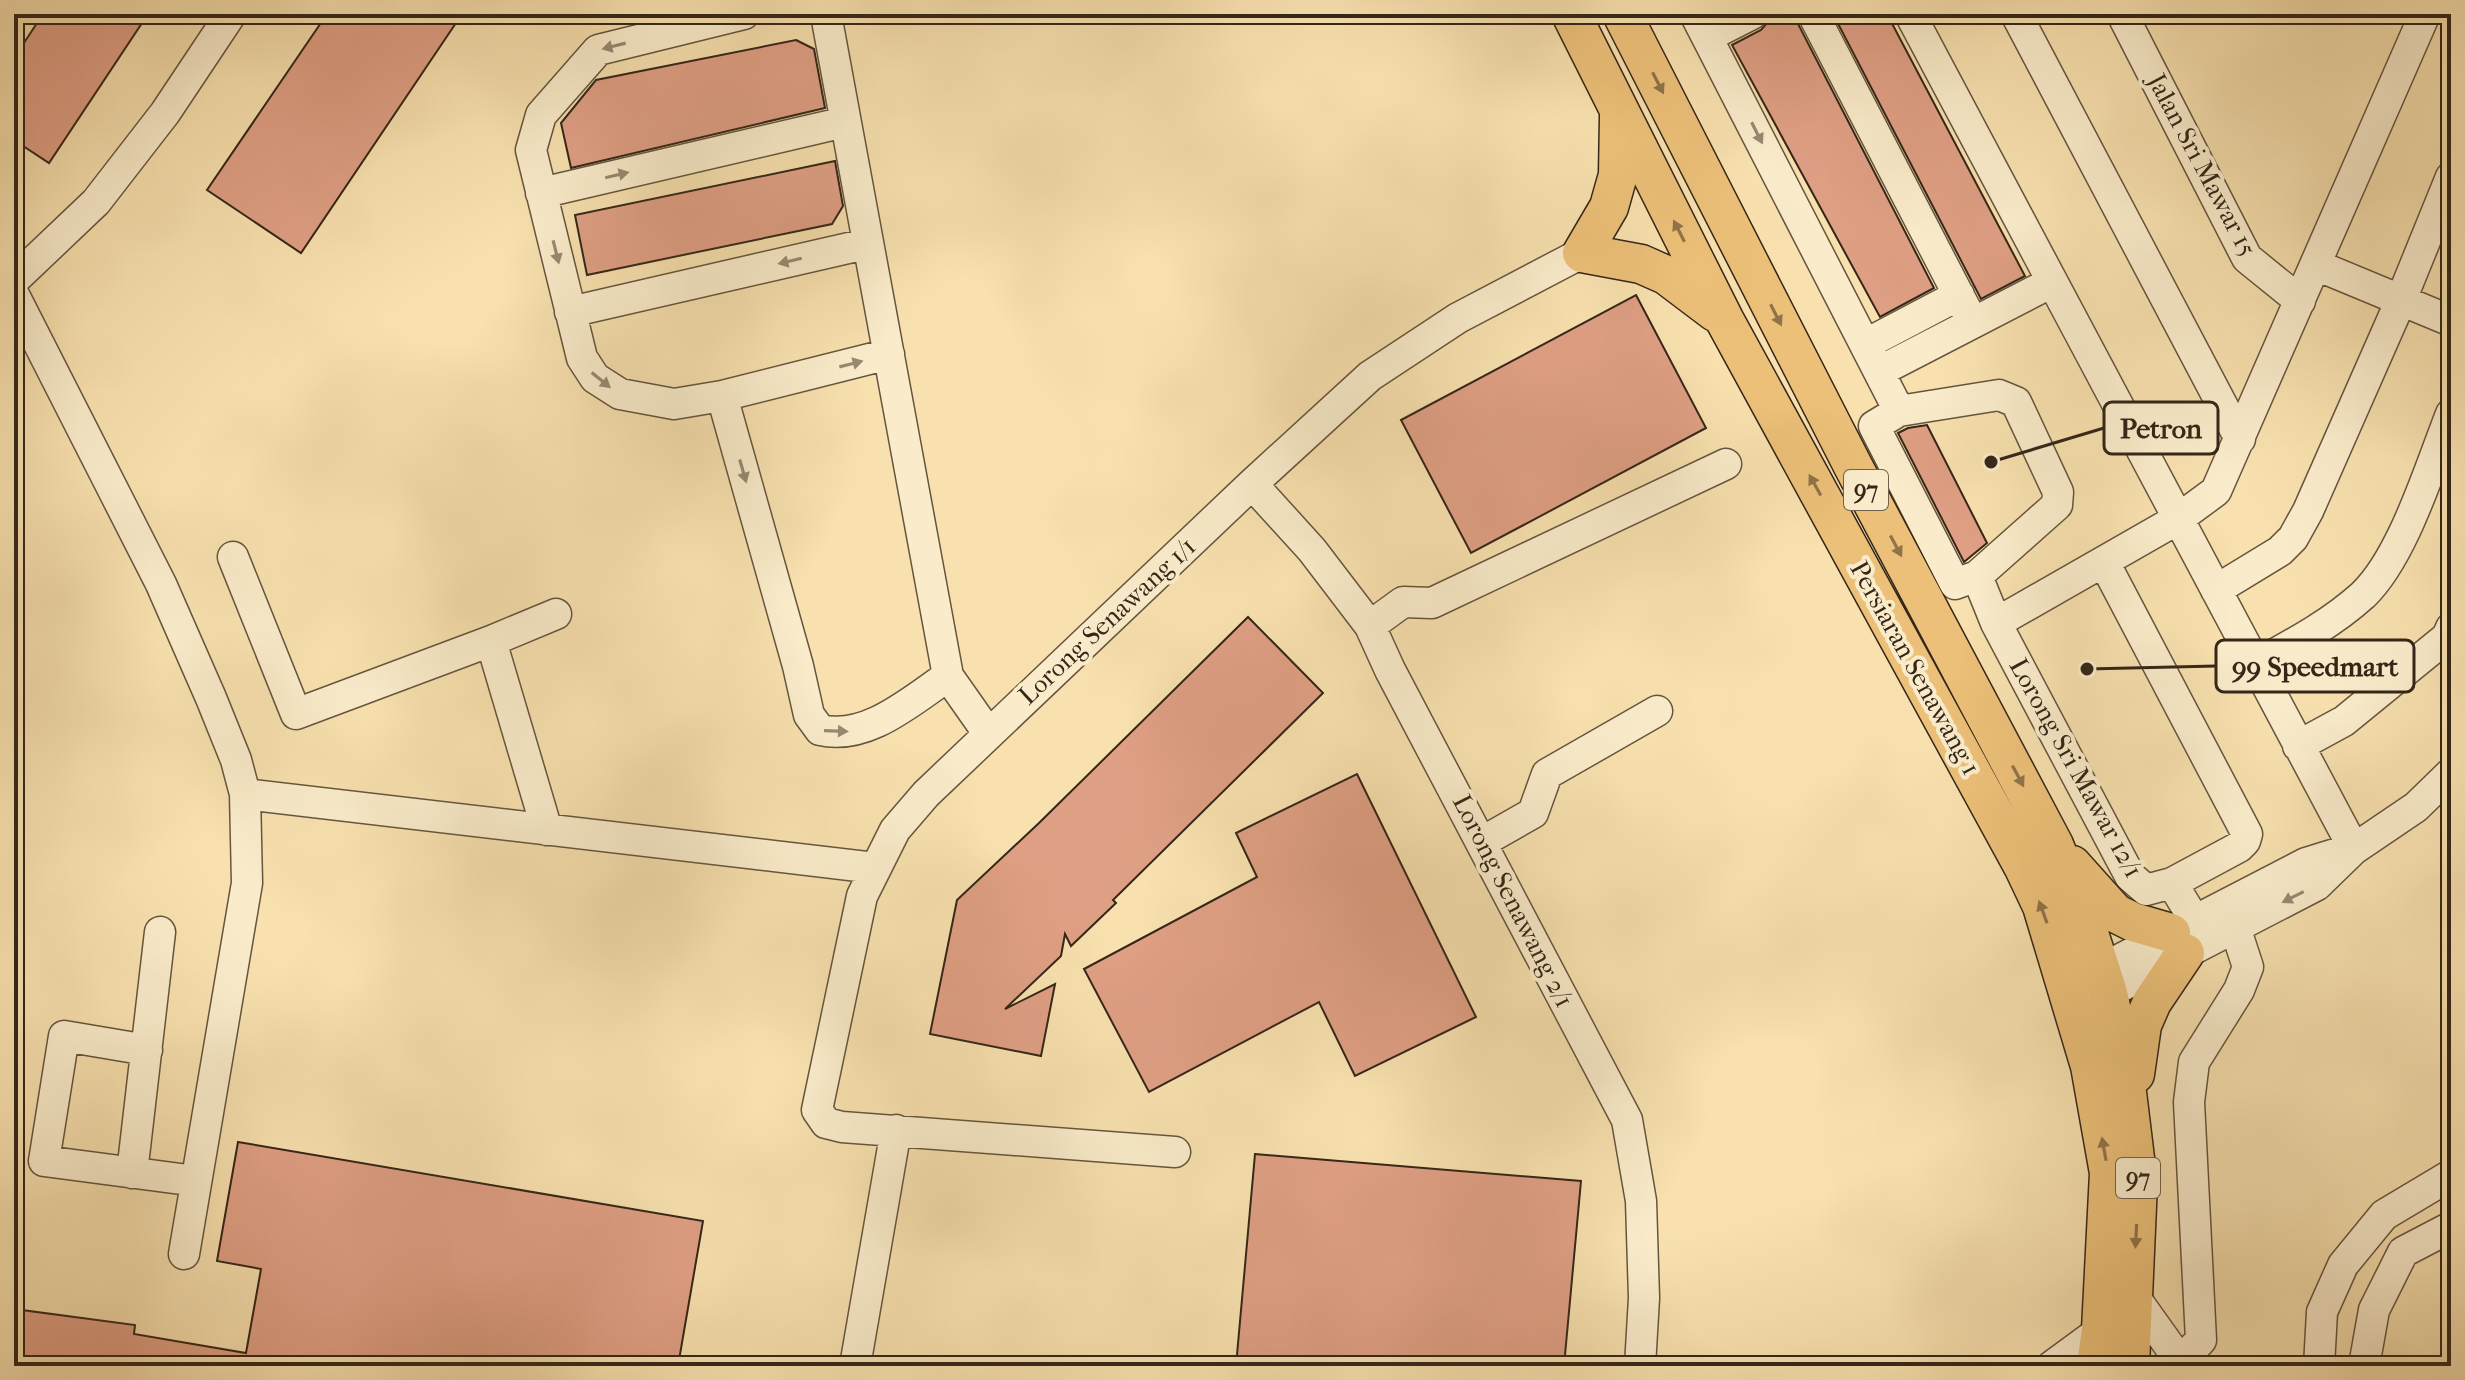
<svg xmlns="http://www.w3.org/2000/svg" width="2465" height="1380" font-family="'IM FELL French Canon',serif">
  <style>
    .building { fill: #df9f84; stroke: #342618; stroke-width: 2 }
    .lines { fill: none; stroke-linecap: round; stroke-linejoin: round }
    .minor-casing { stroke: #65553e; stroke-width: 33 }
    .major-casing { stroke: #342618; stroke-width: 41 }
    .minor { stroke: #faeccb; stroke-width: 30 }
    .major { stroke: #ecc078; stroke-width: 38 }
    .oneway { fill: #978972 }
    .oneway2 { fill: #907348 }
    .labels { text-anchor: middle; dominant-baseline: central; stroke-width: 8; stroke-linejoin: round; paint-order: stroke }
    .shield { fill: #faeccb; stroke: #6f614e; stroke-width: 2 }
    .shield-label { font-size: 24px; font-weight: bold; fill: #342618 }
    .street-label { font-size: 26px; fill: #342618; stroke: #faeccb }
    .leader { fill: none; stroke: #342618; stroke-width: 3 }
    .callout-dot { fill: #342618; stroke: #faeccb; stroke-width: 3 }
    .callout { fill: #faeccb; stroke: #342618; stroke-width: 3 }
    .callout-label { font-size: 28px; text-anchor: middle; font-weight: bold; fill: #342618 }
  </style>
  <rect width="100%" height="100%" fill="#f8e1af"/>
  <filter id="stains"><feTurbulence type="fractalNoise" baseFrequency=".0025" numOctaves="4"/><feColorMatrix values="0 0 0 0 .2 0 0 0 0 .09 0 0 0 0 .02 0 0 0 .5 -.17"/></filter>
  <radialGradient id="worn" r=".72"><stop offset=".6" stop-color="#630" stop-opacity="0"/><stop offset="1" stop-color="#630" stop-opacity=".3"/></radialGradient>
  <path class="building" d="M 43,14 L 148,14 L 49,163 L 14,140 L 14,58 Z
    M 327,14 L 462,14 L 301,253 L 207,190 Z
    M 1770,14 L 1795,14 L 1797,22 L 1934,288 L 1880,317 L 1732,45 L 1761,30 L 1767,23 Z
    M 1833,14 L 1887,14 L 2025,276 L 1981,299 Z
    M 796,40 L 814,49 L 825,108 L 571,168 L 561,123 L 596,80 Z
    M 835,161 L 843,206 L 832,224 L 587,275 L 575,215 Z
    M 1636,295 L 1706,428 L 1471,553 L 1401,420 Z
    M 1927,425 L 1987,543 L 1964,562 L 1898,433 L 1908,428 Z
    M 1248,617 L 1323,693 L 1113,900 L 1116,903 L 1071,946 L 1065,934 L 1061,956 L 1005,1009 L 1055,984 L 1041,1056 L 930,1034 L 957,900 L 1039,823 Z
    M 1357,774 L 1476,1017 L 1355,1076 L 1319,1002 L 1149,1092 L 1084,969 L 1257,877 L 1236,833 Z
    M 238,1142 L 703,1221 L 678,1366 L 14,1366 L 14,1309 L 135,1325 L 134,1334 L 246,1353 L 261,1269 L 217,1261 Z
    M 1255,1154 L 1581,1181 L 1564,1366 L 1236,1366 Z"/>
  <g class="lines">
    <defs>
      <path id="minor" d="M 744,14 L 598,50 L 541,115 L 531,150 L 582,358 L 595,378 L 620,394 L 674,404 L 722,396 L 889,354
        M 1695,14 L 1899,411 L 1874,426 L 1955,584 L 1977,576 L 1996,623 L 2130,876 L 2146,890 L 2172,883 L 2195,921
        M 1813,14 L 1973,323
        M 1910,14 L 2354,849
        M 2016,14 L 2240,439
        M 2122,14 L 2247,258 L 2300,301
        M 827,20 L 948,676 L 988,733
        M 1707,37 L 1752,14
        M 541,193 L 845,122
        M 2316,265 L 2451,321
        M 14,280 L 96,202 L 165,113 L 231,14
        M 14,295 L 161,584 L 211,698 L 236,760 L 245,794 L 247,883 L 184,1254
        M 570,312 L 866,244
        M 1866,344 L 1959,295
        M 1880,371 L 2052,282
        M 722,396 L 798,666 L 809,715 L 820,730 C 867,741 911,701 948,676
        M 1899,411 L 1999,395 L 2016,402 L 2058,492 L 2057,505 L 1977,576
        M 1252,484 L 1312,550 L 1370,626 L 1390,670 L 1627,1120 L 1641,1201 L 1644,1298 L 1640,1366
        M 233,557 L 296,714 L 491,641 L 547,830
        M 2104,562 L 2247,834 L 2245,841 L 2239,847 L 2172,883
        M 2216,590 L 2280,551 L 2293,538 L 2308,511 L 2401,300 L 2451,177
        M 1996,623 L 2178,519 L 2216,491 L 2425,14
        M 1370,626 L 1403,602 L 1432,603 L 1726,464
        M 491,641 L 556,614
        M 2255,665 C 2293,644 2331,624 2363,595 C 2403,557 2430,467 2451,414
        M 2298,746 L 2344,721 L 2447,637 L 2451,628
        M 245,794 L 875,868
        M 1482,842 L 1533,813 L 1547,774 L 1657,711
        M 2082,979 L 2306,863 L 2348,850
        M 2091,1002 L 2317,885 L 2354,849 L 2416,807 L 2451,773
        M 147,1050 L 64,1036 L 44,1161 L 196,1181
        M 1175,1152 L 842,1127 L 826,1123 L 817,1110 L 862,896 L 895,830 L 926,794 L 1252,484 L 1370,376 L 1458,318 L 1582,253
        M 132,1173 L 160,932
        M 2133,1295 L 2180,1361
        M 855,1366 L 896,1130
        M 2052,1366 L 2101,1330
        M 2176,1366 L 2201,1340 L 2189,1102 L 2194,1062 L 2239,990 L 2248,967 L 2235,927
        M 2319,1366 L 2322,1312 L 2343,1265 L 2384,1215 L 2451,1175
        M 2364,1366 L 2374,1310 L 2403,1252 L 2451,1227"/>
      <path id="major" d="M 1571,14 L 1724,319 L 2024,868 L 2042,906 L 2090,1066 L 2109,1173 L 2101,1330 L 2096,1366
        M 1622,14 L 1853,466 L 2054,845 L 2087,927 L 2108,993 L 2124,1068 L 2138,1183 L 2130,1366
        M 1619,116 L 1618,175 L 1609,207 L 1582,253 L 1641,264 L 1666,275 L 1715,312
        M 2072,865 L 2115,913 L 2133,922 L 2171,933
        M 2135,1074 L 2142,1025 L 2152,1002 L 2185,953"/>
    </defs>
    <use href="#minor" class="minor-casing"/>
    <use href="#major" class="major-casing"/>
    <use href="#minor" class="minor"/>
    <use href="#major" class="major"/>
  </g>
  <defs><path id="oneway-solid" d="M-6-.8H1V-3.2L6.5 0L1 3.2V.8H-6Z" transform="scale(2)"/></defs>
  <g class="oneway">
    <use href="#oneway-solid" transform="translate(614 46) rotate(166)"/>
    <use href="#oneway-solid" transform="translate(1757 133) rotate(63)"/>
    <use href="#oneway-solid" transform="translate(617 175) rotate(-13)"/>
    <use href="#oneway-solid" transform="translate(556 252) rotate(76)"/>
    <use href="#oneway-solid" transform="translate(790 261) rotate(167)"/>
    <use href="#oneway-solid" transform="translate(851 364) rotate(-14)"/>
    <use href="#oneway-solid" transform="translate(601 380) rotate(39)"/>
    <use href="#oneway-solid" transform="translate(743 471) rotate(74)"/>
    <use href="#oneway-solid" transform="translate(836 731) rotate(2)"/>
    <use href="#oneway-solid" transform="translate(2293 897) rotate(153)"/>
  </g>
  <g class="oneway2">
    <use href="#oneway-solid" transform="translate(1658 83) rotate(63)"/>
    <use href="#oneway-solid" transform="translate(1679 231) rotate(-117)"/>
    <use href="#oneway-solid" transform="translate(1776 315) rotate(63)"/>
    <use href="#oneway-solid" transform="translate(1815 485) rotate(-119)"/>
    <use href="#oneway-solid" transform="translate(1896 546) rotate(62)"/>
    <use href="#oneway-solid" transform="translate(2018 776) rotate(62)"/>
    <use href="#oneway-solid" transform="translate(2043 912) rotate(-110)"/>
    <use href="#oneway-solid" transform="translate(2104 1149) rotate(-100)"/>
    <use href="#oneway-solid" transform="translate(2136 1236) rotate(93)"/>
  </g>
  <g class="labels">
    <g class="shield">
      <rect x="1844" y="470" width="44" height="40" rx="6"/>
      <rect x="2116" y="1158" width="44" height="40" rx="6"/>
    </g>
    <g class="shield-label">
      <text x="1866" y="490">97</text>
      <text x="2138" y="1178">97</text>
    </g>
    <g class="street-label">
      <text transform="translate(2202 165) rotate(62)">Jalan Sri Mawar 15</text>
      <text transform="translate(1107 621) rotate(-43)">Lorong Senawang 1/1</text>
      <text transform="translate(1915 668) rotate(61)">Persiaran Senawang 1</text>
      <text transform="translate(2076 768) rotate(61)">Lorong Sri Mawar 12/1</text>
      <text transform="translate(1513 901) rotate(63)">Lorong Senawang 2/1</text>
    </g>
  </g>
  <path class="leader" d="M1991 462L2104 428M2087 669L2216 666"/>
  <g class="callout-dot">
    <circle cx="1991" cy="462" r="8"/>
    <circle cx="2087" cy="669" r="8"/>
  </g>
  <g class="callout">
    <rect x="2104" y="402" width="114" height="52" rx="8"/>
    <rect x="2216" y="640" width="198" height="52" rx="8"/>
  </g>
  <g class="callout-label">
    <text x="2161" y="438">Petron</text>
    <text x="2315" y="676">99 Speedmart</text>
  </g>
  <rect width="2465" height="1380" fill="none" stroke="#f8e1af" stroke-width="48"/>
  <rect x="16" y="16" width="2433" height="1348" fill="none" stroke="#342618" stroke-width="4"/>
  <rect x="24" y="24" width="2417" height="1332" fill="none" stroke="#342618" stroke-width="2"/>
  <rect width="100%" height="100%" filter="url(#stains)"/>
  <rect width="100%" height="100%" fill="url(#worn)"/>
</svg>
